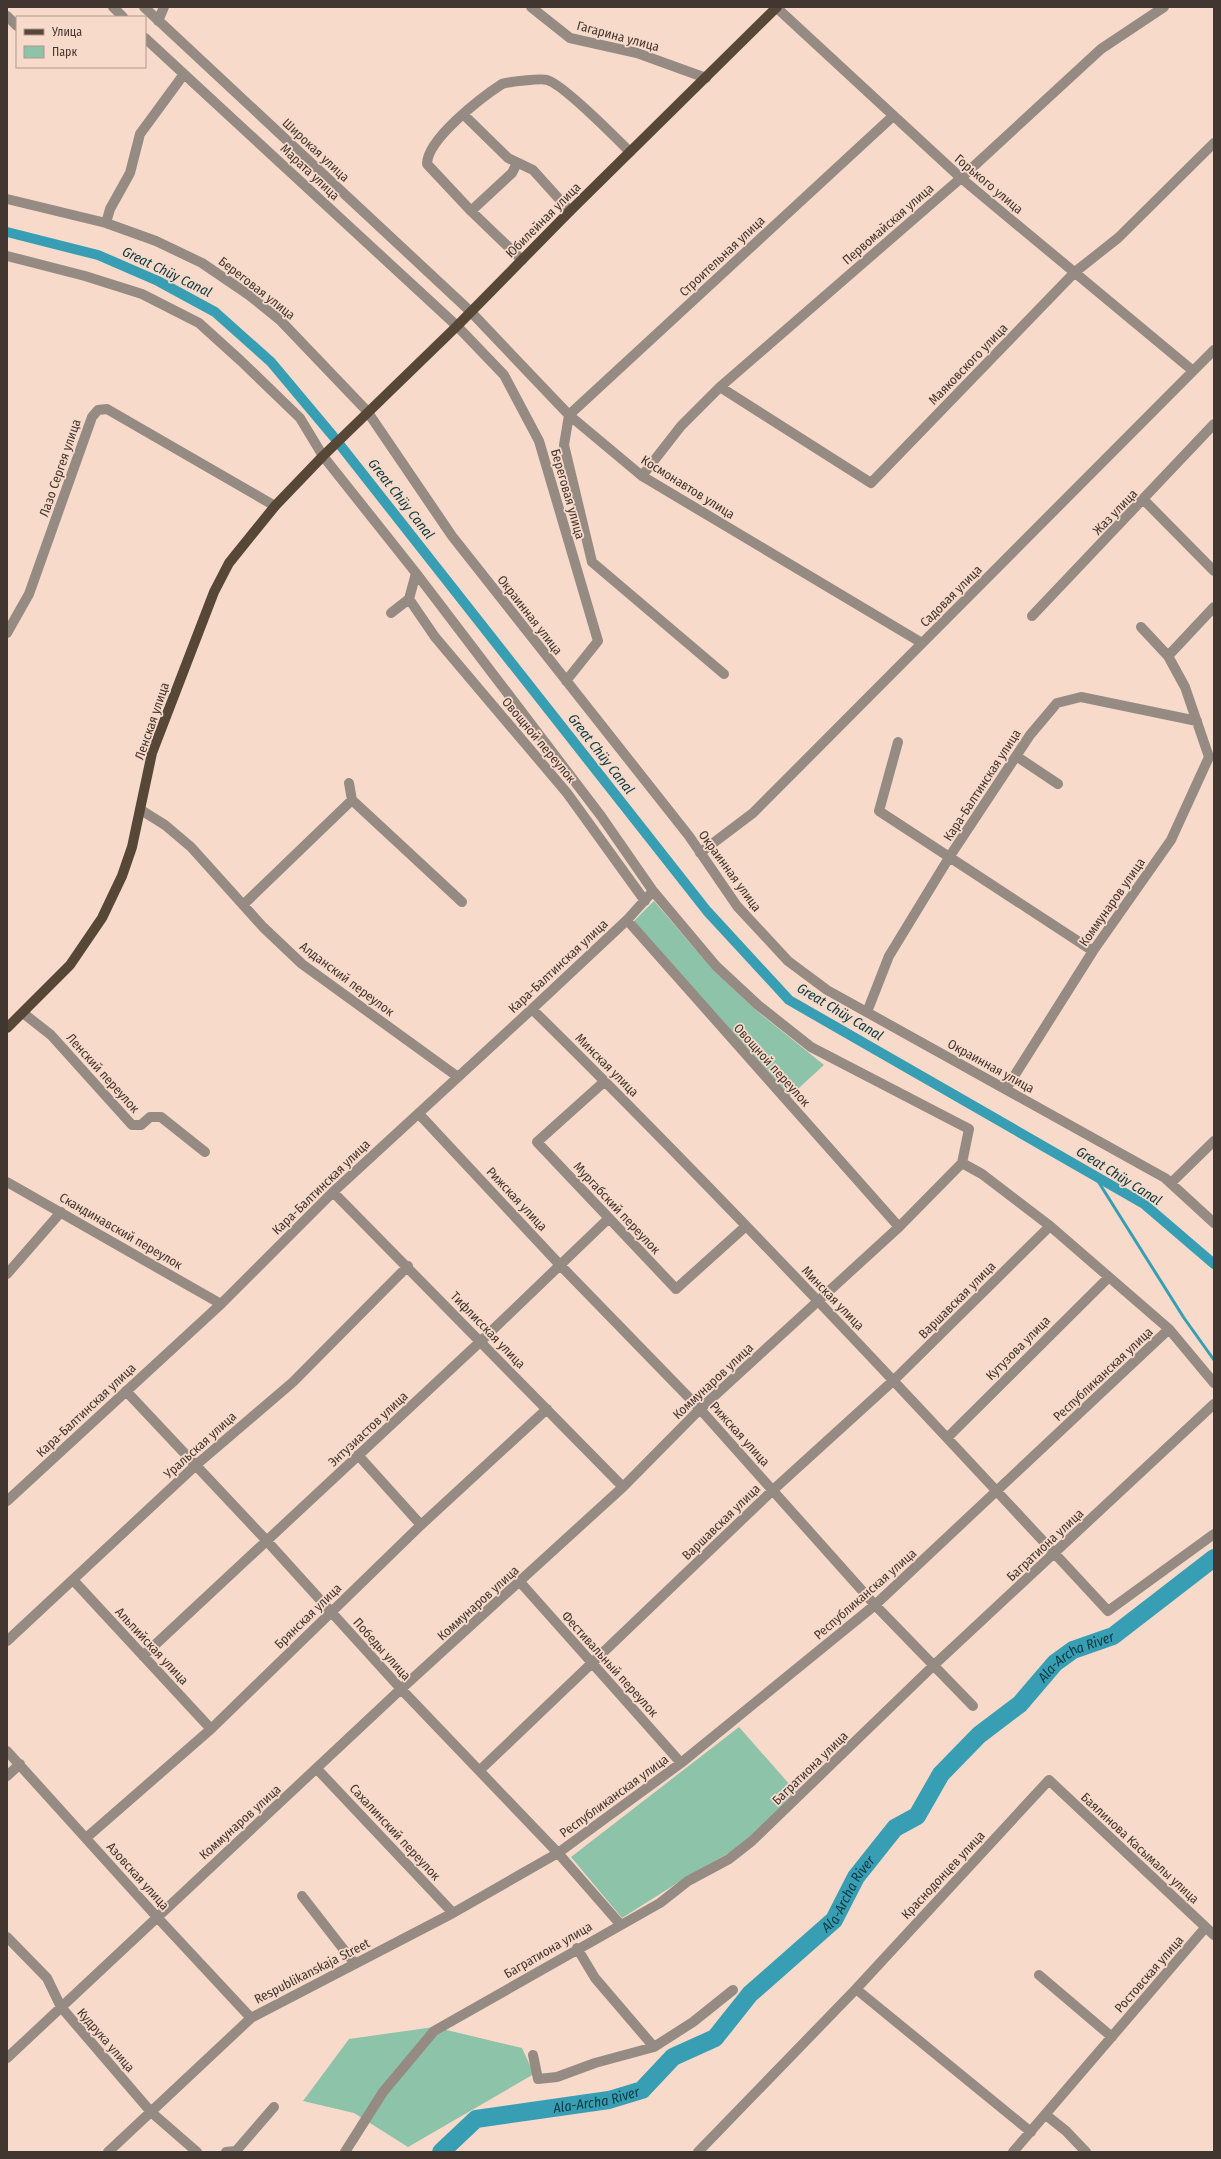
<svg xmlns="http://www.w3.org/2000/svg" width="1221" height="2159" font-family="'Fira Sans Condensed',sans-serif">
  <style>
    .green { fill: #8dc3a9 }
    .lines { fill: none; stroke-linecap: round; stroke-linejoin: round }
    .stream { stroke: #379eb4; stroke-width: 3 }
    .canal { stroke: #379eb4; stroke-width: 10 }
    .river { stroke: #379eb4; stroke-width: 18 }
    .minor { stroke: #958b83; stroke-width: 10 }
    .major { stroke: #574737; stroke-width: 10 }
    .labels { text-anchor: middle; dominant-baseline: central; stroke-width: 3.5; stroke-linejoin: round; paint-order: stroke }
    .street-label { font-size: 13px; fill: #423630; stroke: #f7dac9 }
    .water-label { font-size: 14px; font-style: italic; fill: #093942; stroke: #f7dac9 }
  </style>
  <rect width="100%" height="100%" fill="#f7dac9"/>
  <path class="green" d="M 654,901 L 713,970 L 757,1011 L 824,1065 L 789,1097 L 634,921 Z
    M 739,1727 L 798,1794 L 743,1845 L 693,1873 L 622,1918 L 571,1857 Z
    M 434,2027 L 522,2048 L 534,2074 L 408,2147 L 354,2113 L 303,2101 L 349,2039 Z"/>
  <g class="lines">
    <path class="stream" d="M 1096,1178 L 1184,1318 L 1214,1360"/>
    <path class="canal" d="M 7,232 L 98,255 L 158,281 L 215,312 L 271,362 L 333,436 L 707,911 L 789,1000 L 1144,1204 L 1214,1264"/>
    <path class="river" id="s1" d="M 441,2152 L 476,2119 L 609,2100 L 642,2090 L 673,2057 L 715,2038 L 750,1994 L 834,1920 L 856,1877 L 895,1828 L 917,1816 L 941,1774 L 979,1735 L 1020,1704 L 1055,1663 L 1073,1650 L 1113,1636 L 1214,1558"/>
    <path class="minor" d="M 113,7 L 123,17
      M 144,7 L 471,312 L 569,415 L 642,476 L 922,643
      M 531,7 L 570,38 L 637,53 L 706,78
      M 777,8 L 961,178 L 1192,370
      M 7,16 L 17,26
      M 158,21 L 164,7
      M 145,38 L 457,326 L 504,375 L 539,441 L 598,641 L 566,681
      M 463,114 L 508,158 L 533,170 L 570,211
      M 7,199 L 106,223 L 110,209 L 130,173 L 140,134 L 184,74
      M 471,211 L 512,173 L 517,163
      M 106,223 L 156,241 L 202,263 L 249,295 L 280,320 L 367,411 L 452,536 L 689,836 L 737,906 L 788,961 L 827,990 L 1165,1178 L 1214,1223
      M 7,256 L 85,276 L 142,294 L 199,323 L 241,361 L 300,418 L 323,456 L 416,573 L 601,816 L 653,891 L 716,966 L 758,1005 L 811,1047 L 969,1129 L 962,1163
      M 522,260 L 471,211 L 427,164 C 427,139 482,97 502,84 C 507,82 542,78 547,80 C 563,84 615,137 630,152
      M 720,387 L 871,483 L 1075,272 L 1118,238 L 1214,143
      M 642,476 L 681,426 L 720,387 L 961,178 L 1101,49 L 1164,7
      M 1144,500 L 1214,571
      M 409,599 L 435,637 L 567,793 L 645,901
      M 391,613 L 409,599 L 416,573
      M 1032,616 L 1214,424
      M 7,633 L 29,594 L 92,417 L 98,410 L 107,409 L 275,506
      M 1168,656 L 1214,607
      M 724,674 L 592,562 L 564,445 L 569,415 L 892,117
      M 898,742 L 879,811 L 1093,951
      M 1016,756 L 1058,784
      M 349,783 L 352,800 L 462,902
      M 141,810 L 165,825 L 191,847 L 263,927 L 302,964 L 458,1077
      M 700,853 L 753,813 L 1214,350
      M 243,905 L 352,800
      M 627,920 L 899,1227
      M 532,1009 C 730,1204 919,1407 1108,1611 L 1214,1534
      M 867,1012 L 889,956 L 950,856 L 1030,735 L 1057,703 L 1081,697 L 1197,721
      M 23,1013 L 51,1035 L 132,1125 L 141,1125 L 150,1117 L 161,1117 L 205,1152
      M 605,1081 L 537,1142 L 676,1289 L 746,1226
      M 1006,1089 L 1093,951 L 1171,840 L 1209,757 L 1185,687 L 1168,656 L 1141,627
      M 419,1114 L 560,1265 L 700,1409 L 875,1605 L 973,1706
      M 962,1163 L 982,1174 L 1050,1226 L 1169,1329 L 1214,1383
      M 7,1182 L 221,1304
      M 1171,1183 L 1214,1141
      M 333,1192 L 623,1487
      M 7,1274 L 61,1212
      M 126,1391 L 266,1540 L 401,1689 L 558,1853 L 620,1924
      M 947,1438 L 1108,1278
      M 358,1455 L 421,1525
      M 7,1501 L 221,1304 L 333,1192 L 532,1009 L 627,920 L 653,891
      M 74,1581 L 211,1729
      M 520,1582 L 681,1763
      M 7,1641 L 196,1465 L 293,1382 L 408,1266
      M 143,1656 L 481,1341 L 608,1219
      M 7,1751 L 156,1916 L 251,2018
      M 317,1769 L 453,1913
      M 480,1770 L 773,1490 L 894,1380 L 1050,1226
      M 7,1776 L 20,1764
      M 86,1838 L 211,1729 L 421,1525 L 547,1409
      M 302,1896 L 355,1964
      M 7,1937 L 47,1978 L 61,2007 L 151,2112 L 197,2152
      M 577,1948 L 595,1978 L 654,2047
      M 1039,1975 L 1112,2037
      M 856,1989 L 1031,2132
      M 533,2055 L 538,2079 L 557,2077 L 595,2063 L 654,2047 L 693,2022 L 733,1990
      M 7,2058 L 401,1689 L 623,1487 L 700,1409 L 899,1227 L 962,1163
      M 1046,2115 L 1066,2131 L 1086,2152
      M 108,2152 L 251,2018 L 453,1913 L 558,1853 L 681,1763 L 875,1605 L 1169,1329
      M 226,2152 L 236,2151 L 274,2107
      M 345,2152 L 383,2092 L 434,2031 L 660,1903 L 688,1881 L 729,1859 L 752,1841 L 933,1666 L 1214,1404
      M 698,2152 L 856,1989 L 1049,1780 L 1214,1935
      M 1013,2152 L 1205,1928"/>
    <path class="major" d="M 7,1028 L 70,965 L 102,918 L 122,876 L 132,847 L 152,753 L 214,592 L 229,563 L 275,506 L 323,456 L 457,326 L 570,211 L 777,7"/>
  </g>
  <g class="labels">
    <g class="street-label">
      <text transform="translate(618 36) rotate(15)">Гагарина улица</text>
      <text transform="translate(316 150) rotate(43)">Широкая улица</text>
      <text transform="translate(310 172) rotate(43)">Марата улица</text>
      <text transform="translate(989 184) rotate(40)">Горького улица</text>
      <text transform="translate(543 220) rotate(-45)">Юбилейная улица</text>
      <text transform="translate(888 224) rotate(-41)">Первомайская улица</text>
      <text transform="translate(722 256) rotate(-43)">Строительная улица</text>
      <text transform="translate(257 288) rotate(38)">Береговая улица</text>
      <text transform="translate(968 364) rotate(-46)">Маяковского улица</text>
      <text transform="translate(60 468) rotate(-71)">Лазо Сергея улица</text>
      <text transform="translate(688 487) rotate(32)">Космонавтов улица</text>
      <text transform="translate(568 494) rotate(74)">Береговая улица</text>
      <text transform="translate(1115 512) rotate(-46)">Жаз улица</text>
      <text transform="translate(951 596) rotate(-45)">Садовая улица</text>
      <text transform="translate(530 615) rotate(52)">Окраинная улица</text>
      <text transform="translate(152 721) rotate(-71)">Ленская улица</text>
      <text transform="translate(539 740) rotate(50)">Овощной переулок</text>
      <text transform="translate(982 785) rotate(-57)">Кара-Балтинская улица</text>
      <text transform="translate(730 871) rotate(54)">Окраинная улица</text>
      <text transform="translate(1112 902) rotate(-55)">Коммунаров улица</text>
      <text transform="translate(558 966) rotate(-43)">Кара-Балтинская улица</text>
      <text transform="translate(347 979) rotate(37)">Алданский переулок</text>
      <text transform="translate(607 1065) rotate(45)">Минская улица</text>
      <text transform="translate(772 1065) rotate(48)">Овощной переулок</text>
      <text transform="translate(991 1066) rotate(29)">Окраинная улица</text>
      <text transform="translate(103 1073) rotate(48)">Ленский переулок</text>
      <text transform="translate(321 1187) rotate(-44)">Кара-Балтинская улица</text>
      <text transform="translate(517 1199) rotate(47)">Рижская улица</text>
      <text transform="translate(617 1208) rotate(47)">Мургабский переулок</text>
      <text transform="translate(121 1231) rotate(30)">Скандинавский переулок</text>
      <text transform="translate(833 1298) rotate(46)">Минская улица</text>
      <text transform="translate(957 1300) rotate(-45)">Варшавская улица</text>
      <text transform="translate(488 1330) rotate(46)">Тифлисская улица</text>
      <text transform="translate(1018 1348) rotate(-45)">Кутузова улица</text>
      <text transform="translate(1103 1374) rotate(-43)">Республиканская улица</text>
      <text transform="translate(713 1381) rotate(-43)">Коммунаров улица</text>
      <text transform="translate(86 1410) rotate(-43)">Кара-Балтинская улица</text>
      <text transform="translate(368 1429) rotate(-43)">Энтузиастов улица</text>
      <text transform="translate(740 1434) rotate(48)">Рижская улица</text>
      <text transform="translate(200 1445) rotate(-42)">Уральская улица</text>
      <text transform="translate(721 1522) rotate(-44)">Варшавская улица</text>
      <text transform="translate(1045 1545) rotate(-43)">Багратиона улица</text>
      <text transform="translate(865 1594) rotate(-41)">Республиканская улица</text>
      <text transform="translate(478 1603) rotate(-42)">Коммунаров улица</text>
      <text transform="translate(308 1616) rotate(-44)">Брянская улица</text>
      <text transform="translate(152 1646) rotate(47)">Альпийская улица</text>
      <text transform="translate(382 1649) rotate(48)">Победы улица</text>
      <text transform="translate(610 1664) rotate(48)">Фестивальный переулок</text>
      <text transform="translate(810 1768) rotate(-44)">Багратиона улица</text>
      <text transform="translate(614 1796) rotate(-36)">Республиканская улица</text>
      <text transform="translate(240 1822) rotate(-42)">Коммунаров улица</text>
      <text transform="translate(395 1832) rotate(47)">Сахалинский переулок</text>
      <text transform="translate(1140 1848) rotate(43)">Баялинова Касымалы улица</text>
      <text transform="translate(943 1875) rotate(-47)">Краснодонцев улица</text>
      <text transform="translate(138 1876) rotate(48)">Азовская улица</text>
      <text transform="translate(548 1950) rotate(-30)">Багратиона улица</text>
      <text transform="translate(312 1971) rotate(-27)">Respublikanskaja Street</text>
      <text transform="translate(1149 1974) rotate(-49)">Ростовская улица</text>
      <text transform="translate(106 2040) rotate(49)">Кудрука улица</text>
    </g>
    <g class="water-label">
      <text transform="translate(167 272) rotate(26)">Great Chüy Canal</text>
      <text transform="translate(401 499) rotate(52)">Great Chüy Canal</text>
      <text transform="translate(601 754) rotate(52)">Great Chüy Canal</text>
      <text transform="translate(840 1012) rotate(31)">Great Chüy Canal</text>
      <text transform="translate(1119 1176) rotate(32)">Great Chüy Canal</text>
      <text stroke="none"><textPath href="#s1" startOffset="842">Ala-Archa River</textPath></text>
      <text stroke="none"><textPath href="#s1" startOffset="506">Ala-Archa River</textPath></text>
      <text stroke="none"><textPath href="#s1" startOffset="170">Ala-Archa River</textPath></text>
    </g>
  </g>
  <rect width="1221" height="2159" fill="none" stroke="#423630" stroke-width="16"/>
  <rect x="16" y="16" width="130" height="52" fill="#f7dac9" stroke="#af988c"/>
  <rect x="24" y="29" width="20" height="6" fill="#574737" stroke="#af988c"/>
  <text x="52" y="36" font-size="12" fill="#423630">Улица</text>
  <rect x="24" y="46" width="20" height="12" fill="#8dc3a9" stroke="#af988c"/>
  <text x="52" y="56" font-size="12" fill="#423630">Парк</text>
</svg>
